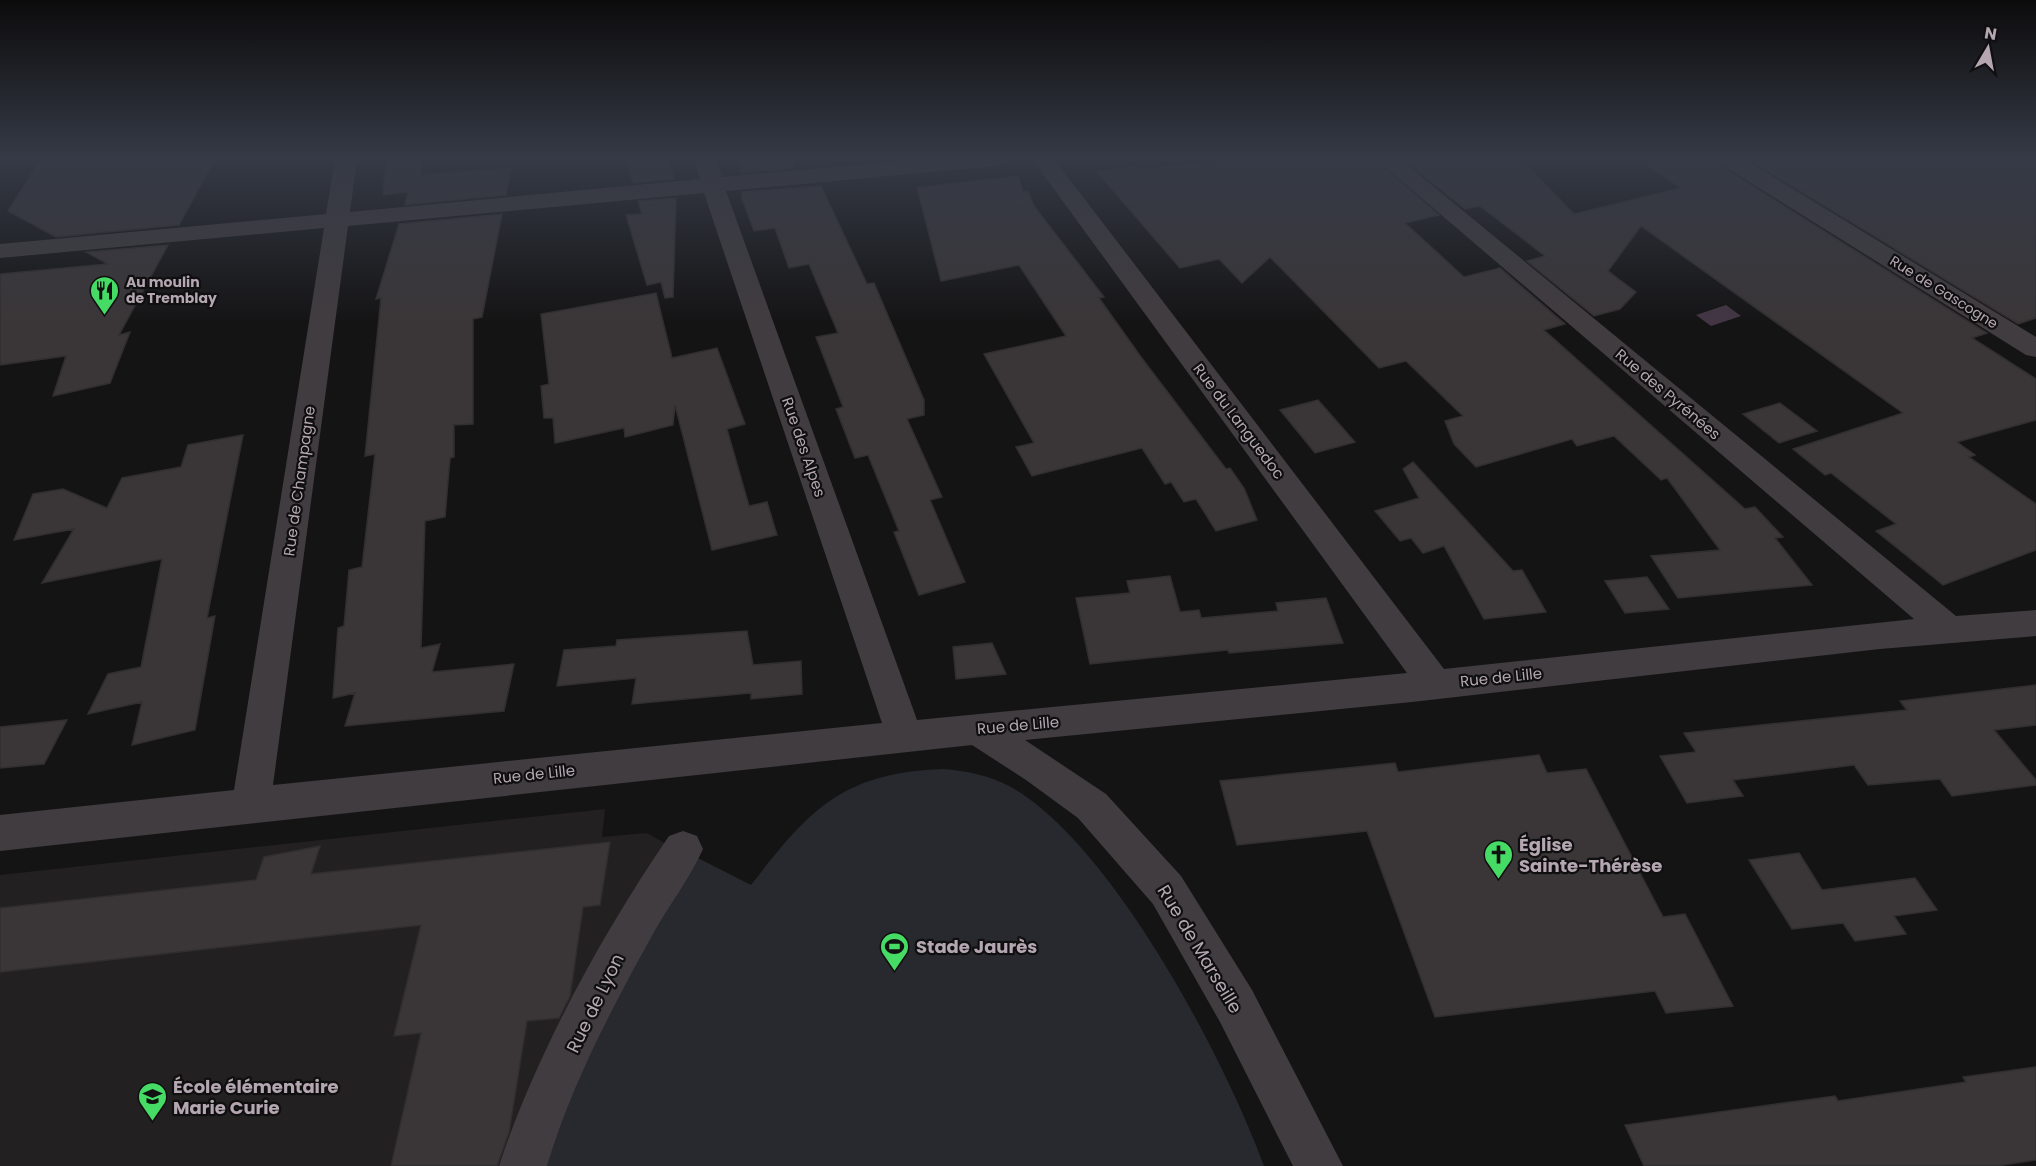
<svg xmlns="http://www.w3.org/2000/svg" width="2036" height="1166" font-family="Poppins,sans-serif">
  <style>
    .built { fill: #222021 }
    .green { fill: #27292f }
    .water { fill: #433543 }
    .building { fill: #3a3638; stroke: #312e2f; stroke-width: 1.5 }
    .lines { fill: none; stroke-linecap: round; stroke-linejoin: round }
    .minor { fill: #413c3f; fill-rule: evenodd }
    .labels { text-anchor: middle; dominant-baseline: central; stroke-width: 4.5; stroke-linejoin: round; paint-order: stroke }
    .far-poi-label { font-size: 14px; font-weight: bold; fill: #b4a7b1; stroke: #100f10; text-anchor: start }
    .far-street-label { font-size: 14px; fill: #b4a7b1; stroke: #100f10 }
    .street-label { font-size: 15px; fill: #b4a7b1; stroke: #100f10 }
    .near-poi-label { font-size: 18px; font-weight: bold; fill: #b4a7b1; stroke: #100f10; text-anchor: start }
    .near-street-label { font-size: 18px; fill: #b4a7b1; stroke: #100f10 }
  </style>
  <rect width="100%" height="100%" fill="#151415"/>
  <path class="built" d="M 605,809 L 602,837 L 647,833 L 668,845 L 512,1166 L 0,1166 L 0,875 Z"/>
  <path class="green" d="M 943,769 C 966,771 988,775 1009,786 C 1111,842 1224,1057 1264,1166 L 540,1166 L 577,1068 L 690,854 L 751,885 C 810,809 842,773 943,769 Z"/>
  <path class="water" d="M 1726,305 L 1741,316 L 1711,326 L 1696,315 Z"/>
  <path class="building" d="M 41,159 L 215,159 L 179,225 L 56,237 L 8,211 Z
    M 386,159 L 422,159 L 421,175 L 511,168 L 506,195 L 405,205 L 408,192 L 383,195 Z
    M 627,159 L 668,159 L 674,179 L 633,183 Z
    M 741,159 L 794,159 L 794,168 L 741,173 Z
    M 1261,159 L 1374,159 L 1439,215 L 1405,223 L 1464,277 L 1500,268 L 1565,324 L 1544,330 L 1745,509 L 1755,507 L 1783,537 L 1775,538 L 1812,585 L 1678,598 L 1651,556 L 1720,550 L 1667,478 L 1661,480 L 1614,436 L 1577,446 L 1572,439 L 1476,467 L 1454,444 L 1445,421 L 1463,416 L 1406,361 L 1379,368 L 1270,257 L 1242,283 L 1219,259 L 1180,268 L 1097,172 L 1135,166 L 1138,169 Z
    M 1403,159 L 1521,159 L 1574,214 L 1681,188 L 1638,159 L 1716,159 L 1720,166 L 1987,333 L 1972,338 L 2036,379 L 2036,420 L 1957,442 L 1975,455 L 1969,457 L 2036,504 L 2036,550 L 1943,585 L 1876,531 L 1896,524 L 1831,473 L 1825,475 L 1793,449 L 1903,413 L 1641,226 L 1608,271 L 1636,292 L 1620,309 L 1594,316 L 1527,261 L 1545,256 L 1480,206 L 1465,209 Z
    M 1748,159 L 2036,159 L 2036,318 L 2018,324 Z
    M 1018,176 L 1023,192 L 1028,191 L 1034,206 L 1104,297 L 1099,298 L 1141,357 L 1226,469 L 1230,468 L 1244,488 L 1257,520 L 1216,531 L 1196,499 L 1184,502 L 1171,482 L 1165,484 L 1142,448 L 1032,476 L 1016,447 L 1034,443 L 984,354 L 1066,336 L 1019,265 L 941,281 L 917,188 Z
    M 821,186 L 867,284 L 874,283 L 924,400 L 924,415 L 907,419 L 942,497 L 930,500 L 965,582 L 919,595 L 894,532 L 899,531 L 868,455 L 855,458 L 836,409 L 843,407 L 816,337 L 838,333 L 809,264 L 789,268 L 775,228 L 754,231 L 742,199 L 742,192 Z
    M 676,198 L 673,297 L 665,298 L 661,282 L 647,285 L 626,215 L 642,214 L 638,201 Z
    M 502,214 L 482,317 L 473,319 L 473,424 L 454,425 L 454,457 L 450,458 L 445,517 L 425,521 L 421,648 L 440,644 L 432,672 L 514,664 L 504,711 L 345,726 L 355,693 L 333,698 L 338,628 L 344,626 L 349,570 L 362,567 L 375,454 L 365,456 L 381,298 L 376,299 L 399,224 Z
    M 168,245 L 119,335 L 130,332 L 110,383 L 53,396 L 66,356 L 0,365 L 0,274 L 108,264 L 86,252 Z
    M 656,293 L 672,358 L 717,348 L 745,424 L 727,429 L 749,506 L 767,502 L 777,535 L 712,550 L 675,405 L 673,425 L 625,437 L 624,428 L 555,443 L 553,418 L 544,418 L 541,386 L 549,384 L 541,314 Z
    M 1318,400 L 1355,442 L 1315,453 L 1280,410 Z
    M 1780,403 L 1817,431 L 1779,443 L 1743,414 Z
    M 243,435 L 207,618 L 215,616 L 195,730 L 132,745 L 142,702 L 88,714 L 108,674 L 141,667 L 162,559 L 42,583 L 74,529 L 14,540 L 33,494 L 63,489 L 107,508 L 122,478 L 181,467 L 188,445 Z
    M 1413,462 L 1513,571 L 1522,570 L 1546,612 L 1484,619 L 1444,546 L 1423,553 L 1411,538 L 1400,541 L 1375,511 L 1419,498 L 1403,469 Z
    M 1170,576 L 1180,612 L 1199,610 L 1201,618 L 1278,611 L 1276,603 L 1326,598 L 1343,643 L 1229,653 L 1228,650 L 1090,664 L 1076,598 L 1130,593 L 1127,581 Z
    M 1647,577 L 1669,609 L 1625,613 L 1605,581 Z
    M 747,631 L 753,665 L 801,661 L 802,694 L 751,699 L 751,693 L 632,704 L 636,678 L 557,686 L 564,650 L 616,646 L 617,640 Z
    M 992,643 L 1006,674 L 956,679 L 953,647 Z
    M 2036,685 L 2036,725 L 1994,730 L 2036,780 L 2036,785 L 1952,796 L 1940,779 L 1868,785 L 1854,765 L 1733,780 L 1743,796 L 1687,803 L 1660,756 L 1696,752 L 1684,733 L 1907,710 L 1900,701 Z
    M 67,720 L 44,764 L 0,768 L 0,727 Z
    M 1539,755 L 1547,773 L 1586,769 L 1663,917 L 1685,914 L 1733,1006 L 1666,1013 L 1655,991 L 1435,1017 L 1367,831 L 1237,845 L 1220,781 L 1395,763 L 1398,772 Z
    M 610,842 L 600,905 L 583,907 L 570,996 L 559,1018 L 527,1021 L 509,1132 L 497,1166 L 391,1166 L 421,1033 L 394,1036 L 421,925 L 0,972 L 0,908 L 256,880 L 264,857 L 320,846 L 311,874 Z
    M 1799,853 L 1822,890 L 1915,878 L 1937,910 L 1894,916 L 1906,934 L 1855,941 L 1843,923 L 1792,929 L 1749,860 Z
    M 2036,1067 L 2036,1160 L 1997,1166 L 1644,1166 L 1625,1125 L 1835,1096 L 1838,1101 L 1966,1082 L 1963,1077 Z"/>
  <g class="lines">
    <path class="minor" d="M 335,159 L 357,159 L 350,212 L 700,179 L 693,159 L 715,159 L 722,177 L 927,159 L 1006,159 L 1003,164 L 995,166 L 726,191 L 917,720 L 1407,673 L 1032,159 L 1054,159 L 1444,669 L 1914,619 L 1376,159 L 1400,159 L 1956,616 L 2036,610 L 2036,636 L 1880,649 L 1412,702 L 1025,740 L 1106,794 L 1181,876 L 1252,990 L 1343,1166 L 1293,1166 L 1220,1022 L 1153,904 L 1078,818 L 1026,780 L 972,745 L 0,851 L 0,815 L 234,790 L 324,228 L 0,258 L 0,244 L 326,214 ZM 704,193 L 882,723 L 273,785 L 348,226 Z
      M 1718,159 L 1744,159 L 2036,337 L 2036,357 L 2026,355 L 1721,164 Z
      M 683,831 L 697,836 L 703,849 C 690,878 670,904 654,932 C 613,1006 571,1085 547,1166 L 499,1166 C 535,1056 603,932 669,836 Z"/>
  </g>
  <linearGradient id="sky" x2="0" y2="1"><stop stop-color="#0c0b0c"/><stop offset="0.49" stop-color="#353a46"/><stop offset="1" stop-color="#353a46" stop-opacity="0"/></linearGradient>
  <rect width="2036" height="322" fill="url(#sky)"/>
  <defs>
    <symbol id="restaurant-pin" viewBox="-11 -11 22 30"><path d="M0 17L-7.5 6A9.5 9.5 0 1 1 7.5 6Z" fill="#46db64" stroke="#100f10"/><path d="M-5-6h1v4h1v-4h1v4h1v-4h1v5L-1.5 .5V6h-2V.5L-5-1ZM5-6V6H3V1.5H1.5Q1.5-4 5-6Z" fill="#111"/></symbol>
    <symbol id="church-pin" viewBox="-11 -11 22 30"><path d="M0 17L-7.5 6A9.5 9.5 0 1 1 7.5 6Z" fill="#46db64" stroke="#100f10"/><path d="M-1.2-6h2.4v3.5h3.3v2.4h-3.3V6h-2.4V-.1h-3.3v-2.4h3.3Z" fill="#111"/></symbol>
    <symbol id="stadium-pin" viewBox="-11 -11 22 30"><path d="M0 17L-7.5 6A9.5 9.5 0 1 1 7.5 6Z" fill="#46db64" stroke="#100f10"/><path d="M0-5a6.5 5 0 1 0 0 10a6.5 5 0 1 0 0-10ZM-3.5-1.8h7v3.6h-7Z" fill="#111"/></symbol>
    <symbol id="school-pin" viewBox="-11 -11 22 30"><path d="M0 17L-7.5 6A9.5 9.5 0 1 1 7.5 6Z" fill="#46db64" stroke="#100f10"/><path d="M0-5L7-2L0 1L-7-2ZM-4 1L0 2.5L4 1V4Q0 6-4 4Z" fill="#111"/></symbol>
  </defs>
  <g fill-rule="evenodd">
    <use href="#restaurant-pin" x="88" y="274" width="33" height="45"/>
    <use href="#church-pin" x="1482" y="838" width="33" height="45"/>
    <use href="#stadium-pin" x="878" y="930" width="33" height="45"/>
    <use href="#school-pin" x="136" y="1080" width="33" height="45"/>
  </g>
  <g class="labels">
    <g class="far-poi-label">
      <text x="126" y="282">Au moulin<tspan x="126" dy="16">de Tremblay</tspan></text>
    </g>
    <g class="far-street-label">
      <text transform="translate(1944 292) rotate(32)">Rue de Gascogne</text>
    </g>
    <g class="street-label">
      <text transform="translate(1668 394) rotate(40)">Rue des Pyrénées</text>
      <text transform="translate(1239 421) rotate(53)">Rue du Languedoc</text>
      <text transform="translate(804 447) rotate(71)">Rue des Alpes</text>
      <text transform="translate(299 481) rotate(-82)">Rue de Champagne</text>
      <text transform="translate(1501 677) rotate(-6)">Rue de Lille</text>
      <text transform="translate(1018 725) rotate(-5)">Rue de Lille</text>
      <text transform="translate(534 774) rotate(-6)">Rue de Lille</text>
    </g>
    <g class="near-poi-label">
      <text x="1519" y="844">Église<tspan x="1519" dy="21">Sainte-Thérèse</tspan></text>
      <text x="916" y="946">Stade Jaurès</text>
      <text x="173" y="1086">École élémentaire<tspan x="173" dy="21">Marie Curie</tspan></text>
    </g>
    <g class="near-street-label">
      <text transform="translate(1200 949) rotate(59)">Rue de Marseille</text>
      <text transform="translate(595 1003) rotate(-64)">Rue de Lyon</text>
    </g>
  </g>
  <g transform="translate(1988 48) rotate(10)" stroke="#100f10" stroke-width="4.5" paint-order="stroke">
  <path d="M0-4.5L10 22L0 15L-10 22Z" fill="#b4a7b1"/>
  <text y="-9" font-size="16" font-weight="bold" text-anchor="middle" fill="#b4a7b1">N</text>
  </g>
</svg>
